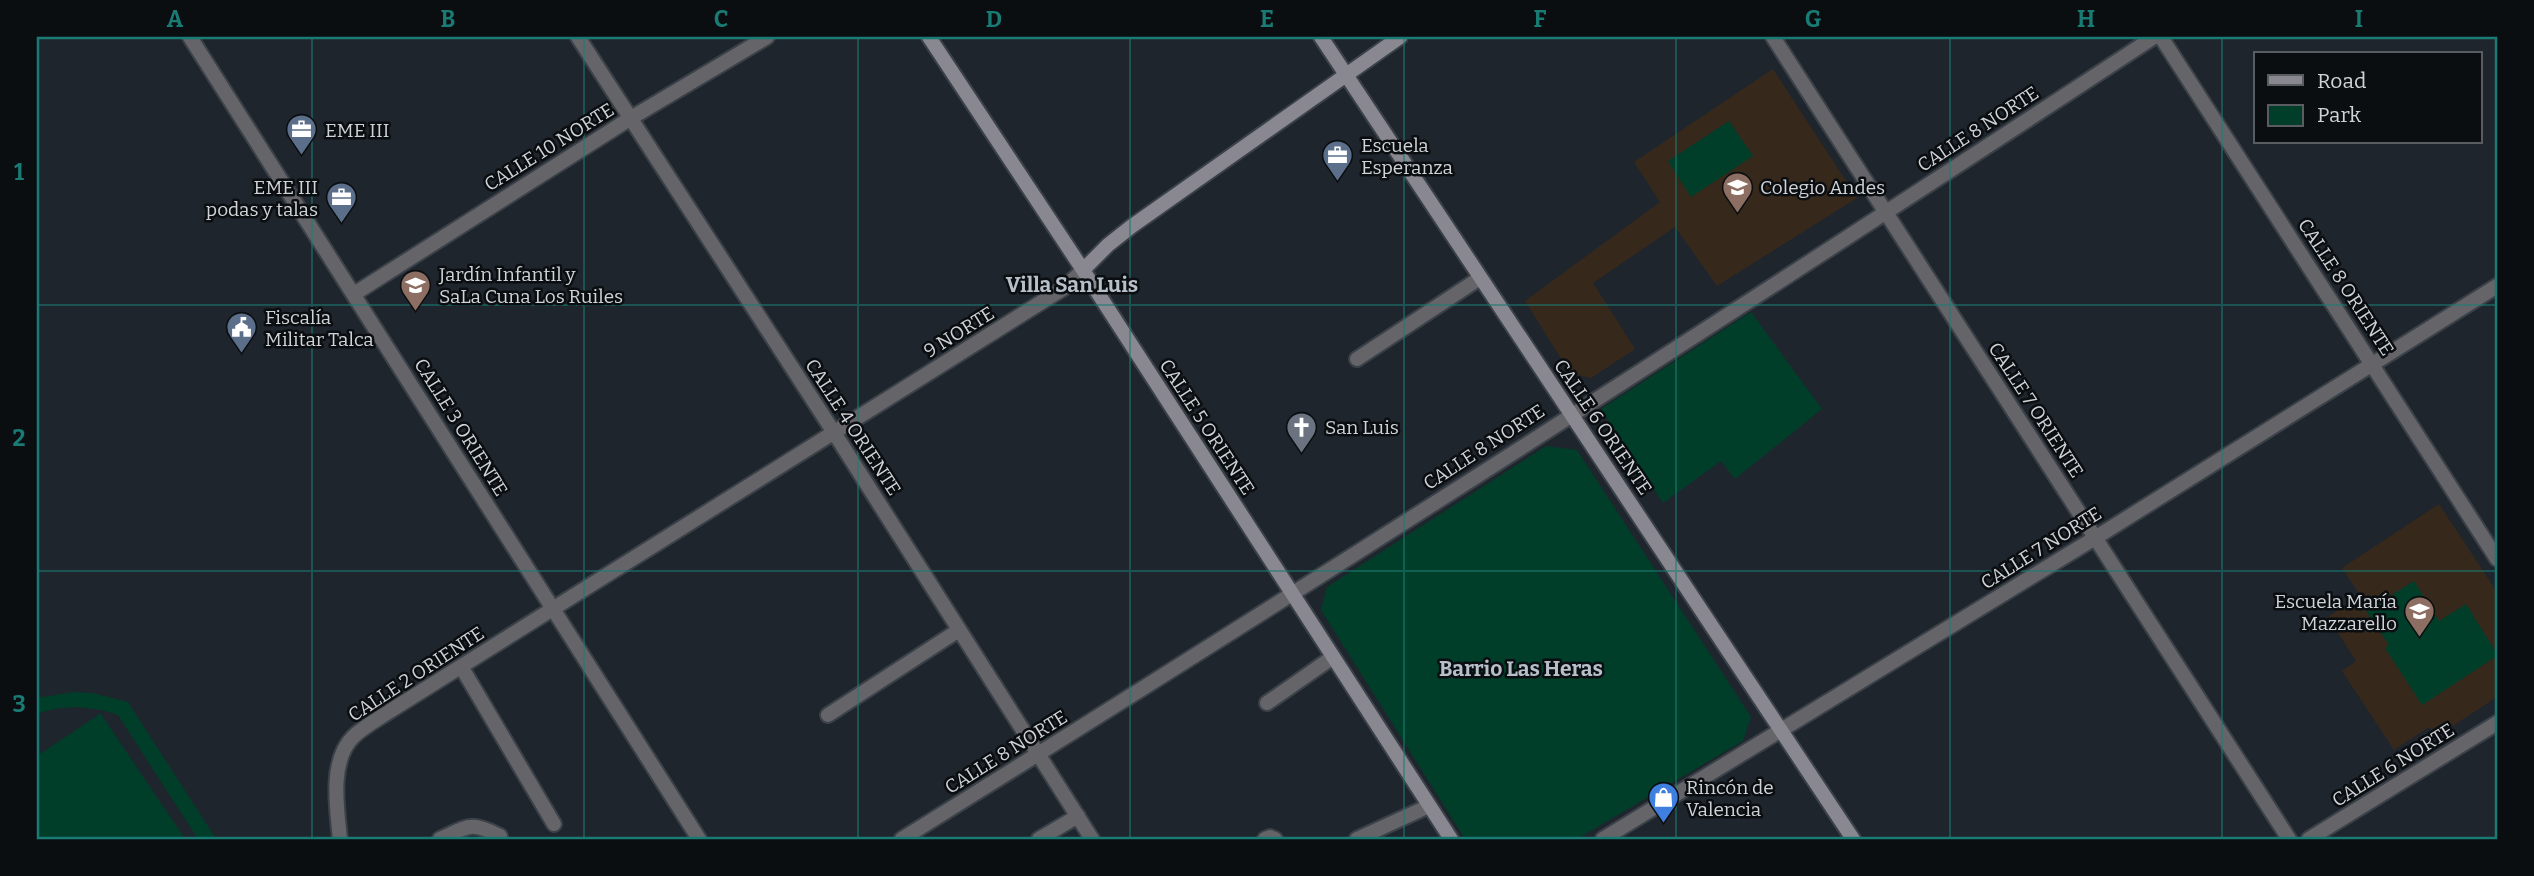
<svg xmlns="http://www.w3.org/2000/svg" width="2534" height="876" font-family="Bitter,serif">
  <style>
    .education { fill: #36291c }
    .green { fill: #003e29 }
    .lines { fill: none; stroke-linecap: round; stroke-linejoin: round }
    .street-casing { stroke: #3b4148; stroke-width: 18 }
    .secondary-casing { stroke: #3b4148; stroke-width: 18 }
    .street { stroke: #656469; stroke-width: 14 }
    .secondary { stroke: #898890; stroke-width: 14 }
    .grid { fill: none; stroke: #197b73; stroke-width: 2; stroke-opacity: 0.55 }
    .labels { text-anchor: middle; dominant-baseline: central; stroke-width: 5; stroke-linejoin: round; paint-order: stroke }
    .street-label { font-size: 19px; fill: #cfd3d8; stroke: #0b0e11 }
    .poi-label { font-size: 19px; fill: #cfd3d8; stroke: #0b0e11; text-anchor: start }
    .neighbourhood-label { font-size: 21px; font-weight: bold; fill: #b7bfc9; stroke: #0b0e11 }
    .neatline { fill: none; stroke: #197b73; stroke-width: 2.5 }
    .grid-label { font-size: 23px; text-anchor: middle; font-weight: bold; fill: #197b73 }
  </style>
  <rect width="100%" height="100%" fill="#1f252d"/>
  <path class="education" d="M 1773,69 L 1857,198 L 1717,286 L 1675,227 L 1593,283 L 1635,349 L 1591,378 L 1570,373 L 1525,301 L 1660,202 L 1634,162 Z
    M 2439,504 L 2497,592 L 2497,697 L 2436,737 L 2429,727 L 2394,750 L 2342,671 L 2356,661 L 2328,617 L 2360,595 L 2342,568 Z"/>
  <path class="green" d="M 1729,121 L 1753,156 L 1691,197 L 1668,161 Z
    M 1751,312 L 1822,409 L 1735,479 L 1721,461 L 1663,503 L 1601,409 Z
    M 1546,446 L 1577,450 L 1751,717 L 1743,741 L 1577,839 L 1465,839 L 1321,610 L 1327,587 Z
    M 2414,581 L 2439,621 L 2466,604 L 2497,654 L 2497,656 L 2422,705 L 2385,648 L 2389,645 L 2366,611 Z
    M 74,692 L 92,693 L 128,702 L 216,839 L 198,839 L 118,715 C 92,706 63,704 37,714 L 37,698 Z
    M 101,713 L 101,714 L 185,839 L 37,839 L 37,756 Z"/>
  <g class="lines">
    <defs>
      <path id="street" d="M 190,37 L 699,839
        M 578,37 L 835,434 L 1092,839
        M 1773,37 L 2289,839
        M 2161,37 L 2497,559
        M 354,294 L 631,118 L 767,37
        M 1357,359 L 1480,278
        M 462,668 L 554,824
        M 1267,703 L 1333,657
        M 828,715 L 959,630
        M 340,839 C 337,809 329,761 353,737 C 363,727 378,719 390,711 L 1064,288 L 1083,270
        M 440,839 C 469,826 470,821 500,836
        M 902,839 C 1323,577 1740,309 2154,37
        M 1039,839 L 1078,816
        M 1265,839 L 1270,837 L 1275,839
        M 1357,839 L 1429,806
        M 1603,839 L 2095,538 L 2497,286
        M 2309,839 L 2497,723"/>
      <path id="secondary" d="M 929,37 L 1083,270 L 1451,839
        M 1321,37 L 1853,839
        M 1083,270 L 1108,245 L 1132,226 L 1400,37"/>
    </defs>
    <use href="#street" class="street-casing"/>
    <use href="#secondary" class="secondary-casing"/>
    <use href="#street" class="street"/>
    <use href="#secondary" class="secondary"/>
  </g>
  <path class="grid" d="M 312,37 L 312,839M 584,37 L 584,839M 858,37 L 858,839M 1130,37 L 1130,839M 1404,37 L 1404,839M 1676,37 L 1676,839M 1950,37 L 1950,839M 2222,37 L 2222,839M 37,305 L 2497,305M 37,571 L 2497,571"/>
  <defs>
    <symbol id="office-pin" viewBox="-11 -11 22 30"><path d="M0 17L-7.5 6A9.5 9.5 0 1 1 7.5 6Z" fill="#5c6f8a" stroke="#0b0e11"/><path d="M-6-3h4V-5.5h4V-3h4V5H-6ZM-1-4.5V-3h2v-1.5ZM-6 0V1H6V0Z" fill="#fff"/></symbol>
    <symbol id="school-pin" viewBox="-11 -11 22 30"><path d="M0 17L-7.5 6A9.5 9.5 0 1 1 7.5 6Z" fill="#8d6e63" stroke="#0b0e11"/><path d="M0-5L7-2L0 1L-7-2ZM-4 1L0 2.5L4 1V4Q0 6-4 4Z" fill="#fff"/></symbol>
    <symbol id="civic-pin" viewBox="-11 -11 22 30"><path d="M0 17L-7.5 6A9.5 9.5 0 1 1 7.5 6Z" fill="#5c6f8a" stroke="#0b0e11"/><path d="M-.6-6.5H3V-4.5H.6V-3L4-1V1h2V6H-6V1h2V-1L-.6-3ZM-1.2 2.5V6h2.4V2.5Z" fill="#fff"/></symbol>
    <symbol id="church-pin" viewBox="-11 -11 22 30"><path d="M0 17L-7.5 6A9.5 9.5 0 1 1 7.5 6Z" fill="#6b7280" stroke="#0b0e11"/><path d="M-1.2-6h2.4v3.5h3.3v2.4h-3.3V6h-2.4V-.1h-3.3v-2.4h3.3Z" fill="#fff"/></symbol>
    <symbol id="shop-pin" viewBox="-11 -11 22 30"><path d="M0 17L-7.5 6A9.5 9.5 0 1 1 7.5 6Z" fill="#3f7fe0" stroke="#0b0e11"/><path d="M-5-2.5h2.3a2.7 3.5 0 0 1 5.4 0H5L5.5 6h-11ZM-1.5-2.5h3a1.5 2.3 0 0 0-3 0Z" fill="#fff"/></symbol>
  </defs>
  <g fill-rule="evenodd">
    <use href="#office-pin" x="284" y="112" width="35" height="47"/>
    <use href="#office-pin" x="1320" y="138" width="35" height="47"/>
    <use href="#school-pin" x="1720" y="170" width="35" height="47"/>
    <use href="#office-pin" x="324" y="180" width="35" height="47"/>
    <use href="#school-pin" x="398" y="268" width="35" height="47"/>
    <use href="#civic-pin" x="224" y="310" width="35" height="47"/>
    <use href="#church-pin" x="1284" y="410" width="35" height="47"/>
    <use href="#school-pin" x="2402" y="594" width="35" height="47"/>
    <use href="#shop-pin" x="1646" y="780" width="35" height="47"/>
  </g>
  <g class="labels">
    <g class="street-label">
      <text transform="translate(1978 129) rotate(-33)">CALLE 8 NORTE</text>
      <text transform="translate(549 147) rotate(-32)">CALLE 10 NORTE</text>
      <text transform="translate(2346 287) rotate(57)">CALLE 8 ORIENTE</text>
      <text transform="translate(959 332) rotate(-32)">9 NORTE</text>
      <text transform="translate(2036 410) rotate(57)">CALLE 7 ORIENTE</text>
      <text transform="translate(461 427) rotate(58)">CALLE 3 ORIENTE</text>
      <text transform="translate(853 427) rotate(57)">CALLE 4 ORIENTE</text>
      <text transform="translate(1207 427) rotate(57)">CALLE 5 ORIENTE</text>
      <text transform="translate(1603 427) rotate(56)">CALLE 6 ORIENTE</text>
      <text transform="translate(1484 447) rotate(-33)">CALLE 8 NORTE</text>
      <text transform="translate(2041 548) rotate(-32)">CALLE 7 NORTE</text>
      <text transform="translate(416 674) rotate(-33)">CALLE 2 ORIENTE</text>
      <text transform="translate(1006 752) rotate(-32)">CALLE 8 NORTE</text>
      <text transform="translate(2393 765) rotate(-32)">CALLE 6 NORTE</text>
    </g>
    <g class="poi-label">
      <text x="325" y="130">EME III</text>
      <text x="1361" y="145">Escuela<tspan x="1361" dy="22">Esperanza</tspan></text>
      <text x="318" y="187" text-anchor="end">EME III<tspan x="318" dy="22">podas y talas</tspan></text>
      <text x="1760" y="187">Colegio Andes</text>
      <text x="439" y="274">Jardín Infantil y<tspan x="439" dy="22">SaLa Cuna Los Ruiles</tspan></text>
      <text x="265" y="317">Fiscalía<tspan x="265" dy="22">Militar Talca</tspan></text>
      <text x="1325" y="427">San Luis</text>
      <text x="2397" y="601" text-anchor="end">Escuela María<tspan x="2397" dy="22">Mazzarello</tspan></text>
      <text x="1686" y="787">Rincón de<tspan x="1686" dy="22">Valencia</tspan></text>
    </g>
    <g class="neighbourhood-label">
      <text x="1072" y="285">Villa San Luis</text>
      <text x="1521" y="669">Barrio Las Heras</text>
    </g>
  </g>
  <rect width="2534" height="876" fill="none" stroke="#0b0e11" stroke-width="77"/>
  <rect x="2254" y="52" width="228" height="91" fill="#0b0e11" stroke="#595d61" stroke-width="2"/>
  <rect x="2268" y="75" width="35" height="10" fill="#898890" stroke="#595d61" stroke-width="2"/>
  <text x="2317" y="88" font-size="21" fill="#cfd3d8">Road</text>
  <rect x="2268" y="105" width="35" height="21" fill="#003e29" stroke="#595d61" stroke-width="2"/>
  <text x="2317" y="122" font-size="21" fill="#cfd3d8">Park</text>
  <rect x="38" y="38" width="2458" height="800" class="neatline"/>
  <g class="grid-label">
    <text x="175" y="27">A</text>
    <text x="448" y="27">B</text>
    <text x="721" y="27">C</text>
    <text x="994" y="27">D</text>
    <text x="1267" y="27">E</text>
    <text x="1540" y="27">F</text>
    <text x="1813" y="27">G</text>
    <text x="2086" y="27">H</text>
    <text x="2359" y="27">I</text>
    <text x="19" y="180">1</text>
    <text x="19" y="446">2</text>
    <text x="19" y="712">3</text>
  </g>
</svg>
